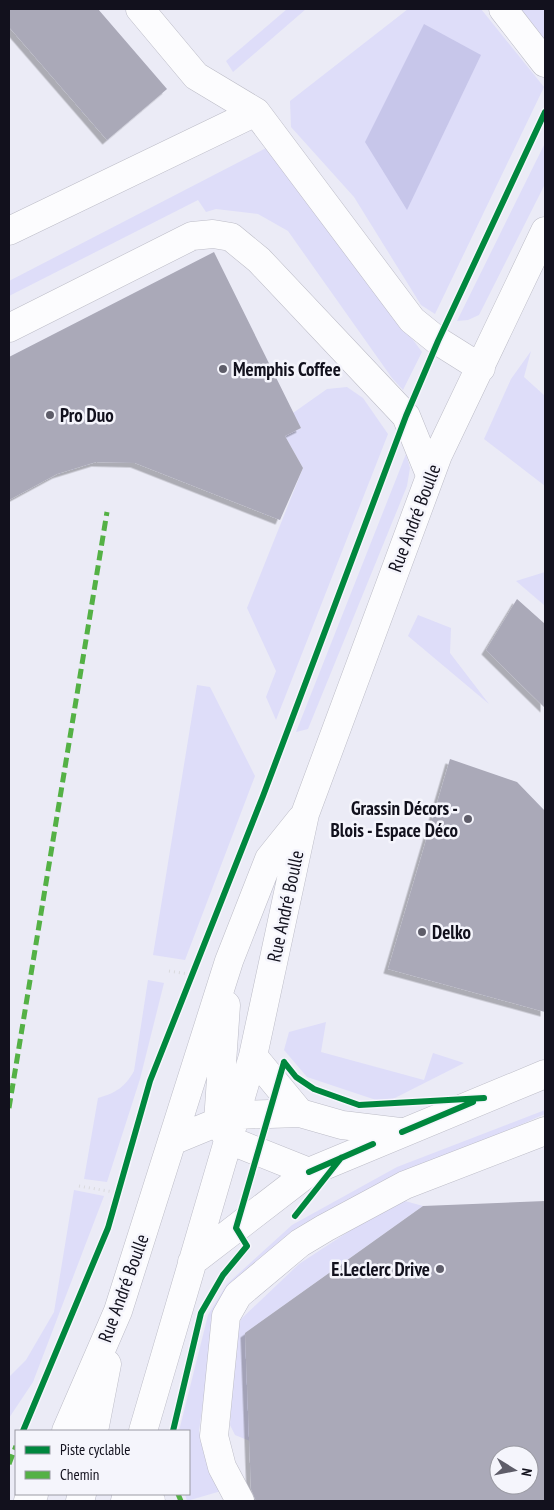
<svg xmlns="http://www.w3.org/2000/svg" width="554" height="1510" font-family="'PT Sans Narrow',sans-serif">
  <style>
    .green { fill: #deddf9 }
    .forest { fill: #c7c6ea }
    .building { fill: #aaa9b8; fill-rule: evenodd; filter: url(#shadow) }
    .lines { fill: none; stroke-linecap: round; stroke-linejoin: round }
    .minor-casing { stroke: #bcbcc7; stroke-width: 29 }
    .path { stroke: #dadade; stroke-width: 3; stroke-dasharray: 1 4; stroke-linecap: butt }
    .minor { stroke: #fcfcfe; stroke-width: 28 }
    .quiet { stroke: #54b145; stroke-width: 5; stroke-dasharray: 10 5; stroke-linecap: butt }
    .cycleway-casing { stroke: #f5f5fc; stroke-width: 9 }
    .cycleway { stroke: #00873e; stroke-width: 6 }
    .poi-dot { fill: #5e5d69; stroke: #f5f5fc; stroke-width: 2 }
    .labels { text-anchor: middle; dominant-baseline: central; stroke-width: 5; stroke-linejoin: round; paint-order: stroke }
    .poi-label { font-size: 19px; font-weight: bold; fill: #12111d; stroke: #f5f5fc; text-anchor: start }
    .street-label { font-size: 19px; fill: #12111d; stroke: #f5f5fc }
  </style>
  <defs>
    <filter id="shadow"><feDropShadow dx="-4.5" dy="4.5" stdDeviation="0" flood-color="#0004"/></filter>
  </defs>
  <rect width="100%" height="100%" fill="#ebebf6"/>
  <path class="green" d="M 287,9 L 306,9 L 233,72 L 226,61 Z
    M 408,9 L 481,9 L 544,87 L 435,314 L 421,305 L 354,197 L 291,127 L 290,101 Z
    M 517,9 L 545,9 L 545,44 Z
    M 545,143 L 545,184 L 479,315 L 468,320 L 457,321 Z
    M 270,146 L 422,352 L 403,390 L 392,378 L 288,231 L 258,214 L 216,209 L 206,212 L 198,200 L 9,296 L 9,281 Z
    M 531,351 L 524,377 L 545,396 L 545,486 L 484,439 L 511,379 Z
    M 347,387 L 363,398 L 388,434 L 276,720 L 266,697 L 276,671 L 247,608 L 303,468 L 285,436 L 301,428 L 293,413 L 327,389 Z
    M 406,454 L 410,468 L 407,486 L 308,729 L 296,732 Z
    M 545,572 L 545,604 L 544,605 L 516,581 Z
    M 418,615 L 451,628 L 450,653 L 489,704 L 408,636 Z
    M 197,685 L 210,687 L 255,776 L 185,960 L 153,955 Z
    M 148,980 L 164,983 L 140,1079 L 107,1182 L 84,1179 L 98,1098 C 116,1093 125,1087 134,1071 Z
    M 326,1022 L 321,1052 L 424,1080 L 433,1053 L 464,1063 L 385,1103 L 307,1077 L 284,1050 L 289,1032 Z
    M 545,1110 L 545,1114 L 346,1201 L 295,1233 L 214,1324 L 199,1431 L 205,1457 L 221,1491 L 187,1501 L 185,1494 L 189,1494 L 189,1431 L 179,1431 L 208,1315 L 227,1284 L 292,1225 L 397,1167 Z
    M 74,1190 L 104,1196 L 33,1382 L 9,1418 L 9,1377 L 26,1360 L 54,1312 Z
    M 405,1201 L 423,1206 L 245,1333 L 250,1441 L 235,1435 L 230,1425 L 236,1333 L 241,1319 L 299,1264 L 354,1228 Z"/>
  <path class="forest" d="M 424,24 L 481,55 L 407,210 L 365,142 Z"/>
  <path class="building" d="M 9,9 L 98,9 L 167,89 L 107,140 L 9,27 Z
    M 214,252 L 301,428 L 285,436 L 303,468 L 280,520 L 135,463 L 96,462 L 57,474 L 9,500 L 9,357 Z
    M 517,599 L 545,624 L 545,708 L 486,650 Z
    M 450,759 L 517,782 L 545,811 L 545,1012 L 388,969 Z
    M 545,1201 L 545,1501 L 256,1501 L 251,1489 L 245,1333 L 423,1206 ZM 499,1455 L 529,1455 L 529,1485 L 499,1485 Z"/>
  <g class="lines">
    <defs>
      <path id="minor" d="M 140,9 L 196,76 L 256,112 L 412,320 L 438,341 L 481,368
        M 503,9 L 545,63
        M 9,231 L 256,112
        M 9,328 L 192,236 L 213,234 L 231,237 L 259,260 L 406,416 L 430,475
        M 226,1005 L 218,1122 L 227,1137
        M 253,1056 L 300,1113 L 342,1125 L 400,1132
        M 229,1140 L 309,1172
        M 172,1141 L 235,1115 L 300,1113
        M 192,1262 L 309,1172 L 545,1074
        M 66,1431 L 118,1311 L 229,961 L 269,859 L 301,819
        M 94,1431 L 107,1364
        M 143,1431 L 253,1056 L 305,814 L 438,455 L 545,231
        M 146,1494 L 151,1501
        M 28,1501 L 34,1494
        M 80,1501 L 82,1494
        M 125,1501 L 127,1494
        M 240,1501 L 222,1467 L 214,1436 L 226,1316 L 238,1295 L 300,1243 L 325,1228 L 405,1185 L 545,1131"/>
    </defs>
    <use href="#minor" class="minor-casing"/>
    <path class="path" d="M 169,971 L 188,974
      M 79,1186 L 119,1193"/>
    <use href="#minor" class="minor"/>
    <path class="quiet" d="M 9,1108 L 107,512
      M 9,1464 L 16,1446
      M 178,1494 L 181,1501"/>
    <defs>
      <path id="cycleway" d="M 284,1062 L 296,1077 L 314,1089 L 359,1105 L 484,1098
        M 402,1132 L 473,1102
        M 309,1172 L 373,1144
        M 295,1216 L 341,1158
        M 23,1431 L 108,1228 L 150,1081 L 263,796 L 406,416 L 438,341 L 545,112
        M 173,1431 L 201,1313 L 223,1275 L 247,1246 L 236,1228 L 284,1062"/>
    </defs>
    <use href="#cycleway" class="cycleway-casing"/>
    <use href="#cycleway" class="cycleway"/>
  </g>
  <g class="poi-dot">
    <circle cx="223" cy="369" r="5"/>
    <circle cx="50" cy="415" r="5"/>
    <circle cx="468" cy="819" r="5"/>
    <circle cx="422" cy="932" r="5"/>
    <circle cx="440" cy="1269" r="5"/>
  </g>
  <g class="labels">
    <g class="poi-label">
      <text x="233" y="369">Memphis Coffee</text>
      <text x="60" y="415">Pro Duo</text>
      <text x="458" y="808" text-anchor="end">Grassin Décors -<tspan x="458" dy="22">Blois - Espace Déco</tspan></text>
      <text x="432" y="932">Delko</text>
      <text x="430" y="1269" text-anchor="end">E.Leclerc Drive</text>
    </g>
    <g class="street-label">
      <text transform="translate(414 518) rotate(-69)">Rue André Boulle</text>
      <text transform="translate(285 906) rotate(-78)">Rue André Boulle</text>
      <text transform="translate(123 1288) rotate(-70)">Rue André Boulle</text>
    </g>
  </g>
  <rect width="554" height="1510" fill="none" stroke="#12111d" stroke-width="20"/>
  <rect x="15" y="1430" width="175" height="65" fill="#f5f5fc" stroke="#9a9aa3"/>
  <rect x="25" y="1446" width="25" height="8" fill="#00873e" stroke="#9a9aa3"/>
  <text x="60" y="1455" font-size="15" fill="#12111d">Piste cyclable</text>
  <rect x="25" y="1471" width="25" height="8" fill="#54b145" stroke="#9a9aa3"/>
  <text x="60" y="1480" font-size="15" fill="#12111d">Chemin</text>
  <g transform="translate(514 1470) rotate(100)"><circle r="24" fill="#f5f5fc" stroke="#9a9aa3"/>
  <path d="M0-4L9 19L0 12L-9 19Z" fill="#5e5d69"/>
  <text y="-8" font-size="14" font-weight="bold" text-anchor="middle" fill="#12111d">N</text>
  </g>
</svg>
